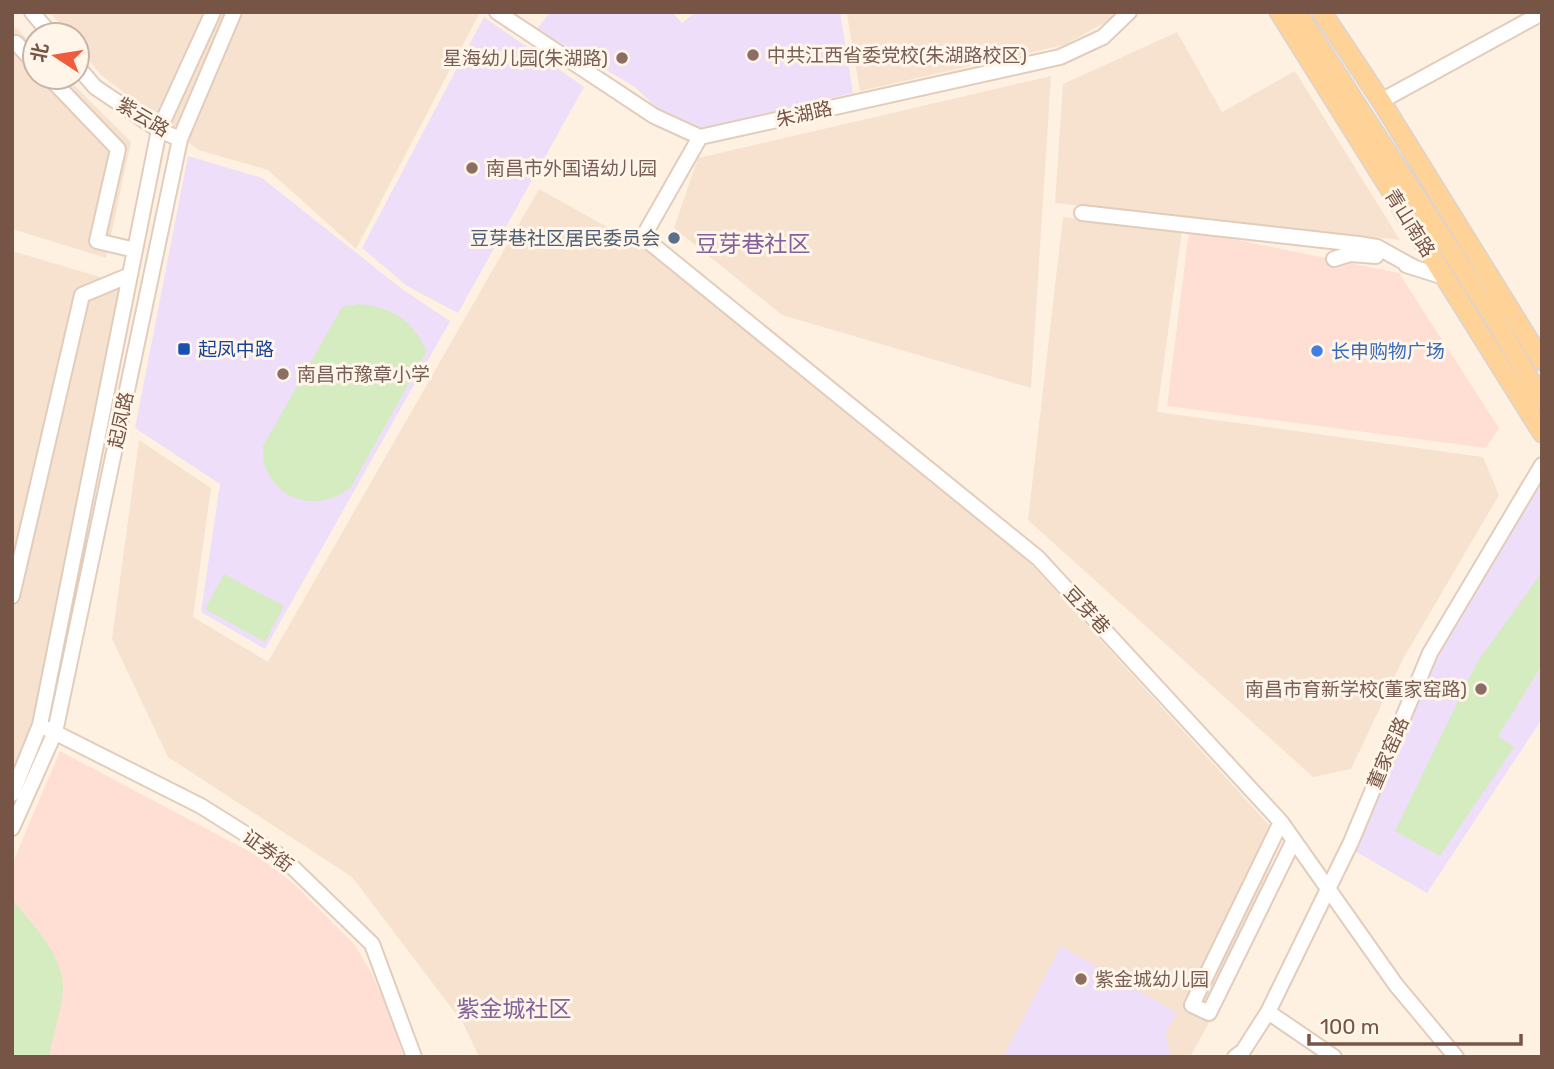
<svg xmlns="http://www.w3.org/2000/svg" width="1554" height="1069" font-family="Rubik,'Noto Sans SC',sans-serif">
  <style>
    .residential { fill: #f6e2cf }
    .commercial { fill: #ffdfd4 }
    .education { fill: #eedefa }
    .green { fill: #d4ecbf }
    .lines { fill: none; stroke-linecap: round; stroke-linejoin: round }
    .minor-casing { stroke: #e2cdbd; stroke-width: 18 }
    .major-casing { stroke: #dcd3cf; stroke-width: 21 }
    .minor { stroke: #fff; stroke-width: 14 }
    .major { stroke: #ffd397; stroke-width: 18 }
    .education-dot { fill: #8d6e63; stroke: #fff5e9; stroke-width: 2.5 }
    .service-dot { fill: #5c6f8a; stroke: #fff5e9; stroke-width: 2.5 }
    .transit-dot { fill: #1a4fb4; stroke: #fff5e9; stroke-width: 2.5 }
    .shop-dot { fill: #3f7fe0; stroke: #fff5e9; stroke-width: 2.5 }
    .labels { text-anchor: middle; dominant-baseline: central; stroke-width: 6; stroke-linejoin: round; paint-order: stroke }
    .education-label { font-size: 19px; fill: #785e54; stroke: #fff5e9; text-anchor: start }
    .street-label { font-size: 19px; fill: #775546; stroke: #fff5e9 }
    .service-label { font-size: 19px; fill: #4e5e75; stroke: #fff5e9; text-anchor: end }
    .transit-label { font-size: 19px; fill: #164399; stroke: #fff5e9; text-anchor: start }
    .shop-label { font-size: 19px; fill: #366cbe; stroke: #fff5e9; text-anchor: start }
    .quarter-label { font-size: 23px; fill: #84619b; stroke: #fff5e9 }
  </style>
  <rect width="100%" height="100%" fill="#fef1e1"/>
  <path class="residential" d="M 50,12 L 480,12 L 356,249 L 268,170 L 198,150 L 101,75 L 77,45 L 77,35 L 69,35 Z
    M 851,12 L 1117,12 L 1108,21 L 1064,45 L 860,91 L 847,14 Z
    M 15,27 L 35,47 L 35,77 L 66,77 L 131,142 L 106,258 L 12,229 L 12,31 Z
    M 1177,32 L 1222,112 L 1295,71 L 1400,240 L 1055,203 L 1063,84 Z
    M 1051,76 L 1031,388 L 782,315 L 674,228 L 698,158 Z
    M 539,189 L 701,279 L 1031,564 L 1281,838 L 1211,1019 L 1190,1057 L 479,1057 L 463,1023 L 352,877 L 168,757 L 112,639 L 139,440 L 211,488 L 193,617 L 268,662 Z
    M 1063,217 L 1182,231 L 1157,412 L 1483,457 L 1499,495 L 1403,659 L 1351,769 L 1313,777 L 1028,520 Z
    M 12,251 L 124,284 L 24,758 L 12,775 Z"/>
  <path class="commercial" d="M 1189,230 L 1399,273 L 1499,428 L 1486,448 L 1167,406 Z
    M 60,751 L 258,856 L 293,883 L 355,945 L 371,972 L 389,1011 L 403,1057 L 12,1057 L 12,864 Z"/>
  <path class="education" d="M 550,12 L 672,12 L 682,23 L 696,12 L 840,12 L 853,93 L 703,128 L 657,108 L 635,87 L 537,29 Z
    M 484,17 L 584,87 L 458,313 L 407,286 L 362,248 Z
    M 188,156 L 262,178 L 402,289 L 450,321 L 265,649 L 201,612 L 220,484 L 135,428 Z
    M 1542,479 L 1542,719 L 1427,893 L 1353,850 L 1434,658 Z
    M 1061,946 L 1177,1013 L 1165,1034 L 1171,1057 L 1003,1057 Z"/>
  <path class="green" d="M 359,304 C 394,308 411,319 427,351 L 351,487 C 321,512 277,504 264,463 C 263,459 264,451 263,446 L 342,307 Z
    M 1542,572 L 1542,665 L 1498,736 L 1514,747 L 1440,856 L 1395,831 L 1477,662 Z
    M 224,574 L 284,606 L 265,642 L 205,609 Z
    M 12,899 C 32,924 62,953 63,987 C 63,1005 52,1038 49,1057 L 12,1057 Z"/>
  <g class="lines">
    <defs>
      <path id="minor" d="M 32,12 L 51,35
        M 497,12 L 654,116 L 700,137 L 1060,57 L 1103,37 L 1129,12
        M 16,43 L 35,63
        M 77,66 L 95,87 L 159,130 L 180,139
        M 49,77 L 118,149 L 97,241 L 135,250
        M 1381,101 L 1542,13
        M 700,137 L 643,237 L 1038,558 L 1281,822 L 1396,985 L 1456,1057
        M 1082,213 L 1358,244 L 1377,247 L 1415,268
        M 1334,259 L 1350,254 L 1376,256
        M 1406,265 L 1444,277
        M 12,596 L 82,295 L 130,275
        M 48,729 L 201,806 L 282,857 L 372,944 L 414,1057
        M 12,794 L 40,725 L 159,130 L 213,12
        M 1281,822 L 1192,1005 L 1209,1013 L 1294,840
        M 12,828 L 55,732 L 180,139 L 234,12
        M 1268,1012 L 1351,842 L 1430,653 L 1542,465
        M 1235,1057 L 1243,1051 L 1268,1012 L 1334,1057"/>
      <path id="major" d="M 1279,12 L 1542,433
        M 1297,12 L 1491,313 L 1542,400
        M 1322,12 L 1381,101 L 1542,361"/>
    </defs>
    <use href="#minor" class="minor-casing"/>
    <use href="#major" class="major-casing"/>
    <use href="#minor" class="minor"/>
    <use href="#major" class="major"/>
  </g>
  <g class="education-dot">
    <circle cx="753" cy="55" r="7"/>
    <circle cx="622" cy="58" r="7"/>
    <circle cx="472" cy="168" r="7"/>
    <circle cx="283" cy="374" r="7"/>
    <circle cx="1481" cy="689" r="7"/>
    <circle cx="1081" cy="979" r="7"/>
  </g>
  <circle class="service-dot" cx="674" cy="238" r="7"/>
  <rect class="transit-dot" x="177" y="342" width="14" height="14" rx="3.5"/>
  <circle class="shop-dot" cx="1317" cy="351" r="7"/>
  <g class="labels">
    <g class="education-label">
      <text x="767" y="55">中共江西省委党校(朱湖路校区)</text>
      <text x="608" y="58" text-anchor="end">星海幼儿园(朱湖路)</text>
      <text x="486" y="168">南昌市外国语幼儿园</text>
      <text x="297" y="374">南昌市豫章小学</text>
      <text x="1467" y="689" text-anchor="end">南昌市育新学校(董家窑路)</text>
      <text x="1095" y="979">紫金城幼儿园</text>
    </g>
    <g class="street-label">
      <text transform="translate(804 114) rotate(-13)">朱湖路</text>
      <text transform="translate(143 117) rotate(31)">紫云路</text>
      <text transform="translate(1410 223) rotate(58)">青山南路</text>
      <text transform="translate(121 420) rotate(-78)">起凤路</text>
      <text transform="translate(1087 610) rotate(47)">豆芽巷</text>
      <text transform="translate(1388 753) rotate(-67)">董家窑路</text>
      <text transform="translate(268 851) rotate(36)">证券街</text>
    </g>
    <g class="service-label">
      <text x="660" y="238">豆芽巷社区居民委员会</text>
    </g>
    <g class="transit-label">
      <text x="198" y="349">起凤中路</text>
    </g>
    <g class="shop-label">
      <text x="1331" y="351">长申购物广场</text>
    </g>
    <g class="quarter-label">
      <text x="753" y="244">豆芽巷社区</text>
      <text x="514" y="1009">紫金城社区</text>
    </g>
  </g>
  <rect width="1554" height="1069" fill="none" stroke="#775546" stroke-width="28"/>
  <g transform="translate(56 56) rotate(282)"><circle r="33" fill="#fff5e9" stroke="#c9b5a8" stroke-width="2"/>
  <path d="M0-5L12 26L0 18L-12 26Z" fill="#f05c3e"/>
  <text y="-10" font-size="19" font-weight="bold" text-anchor="middle" fill="#775546">北</text>
  </g>
  <path d="M1309 1034v10h212v-10" fill="none" stroke="#775546" stroke-width="3.5"/>
  <text x="1320" y="1034" font-size="21" fill="#775546" stroke="#fff5e9" stroke-width="5" paint-order="stroke">100 m</text>
</svg>
